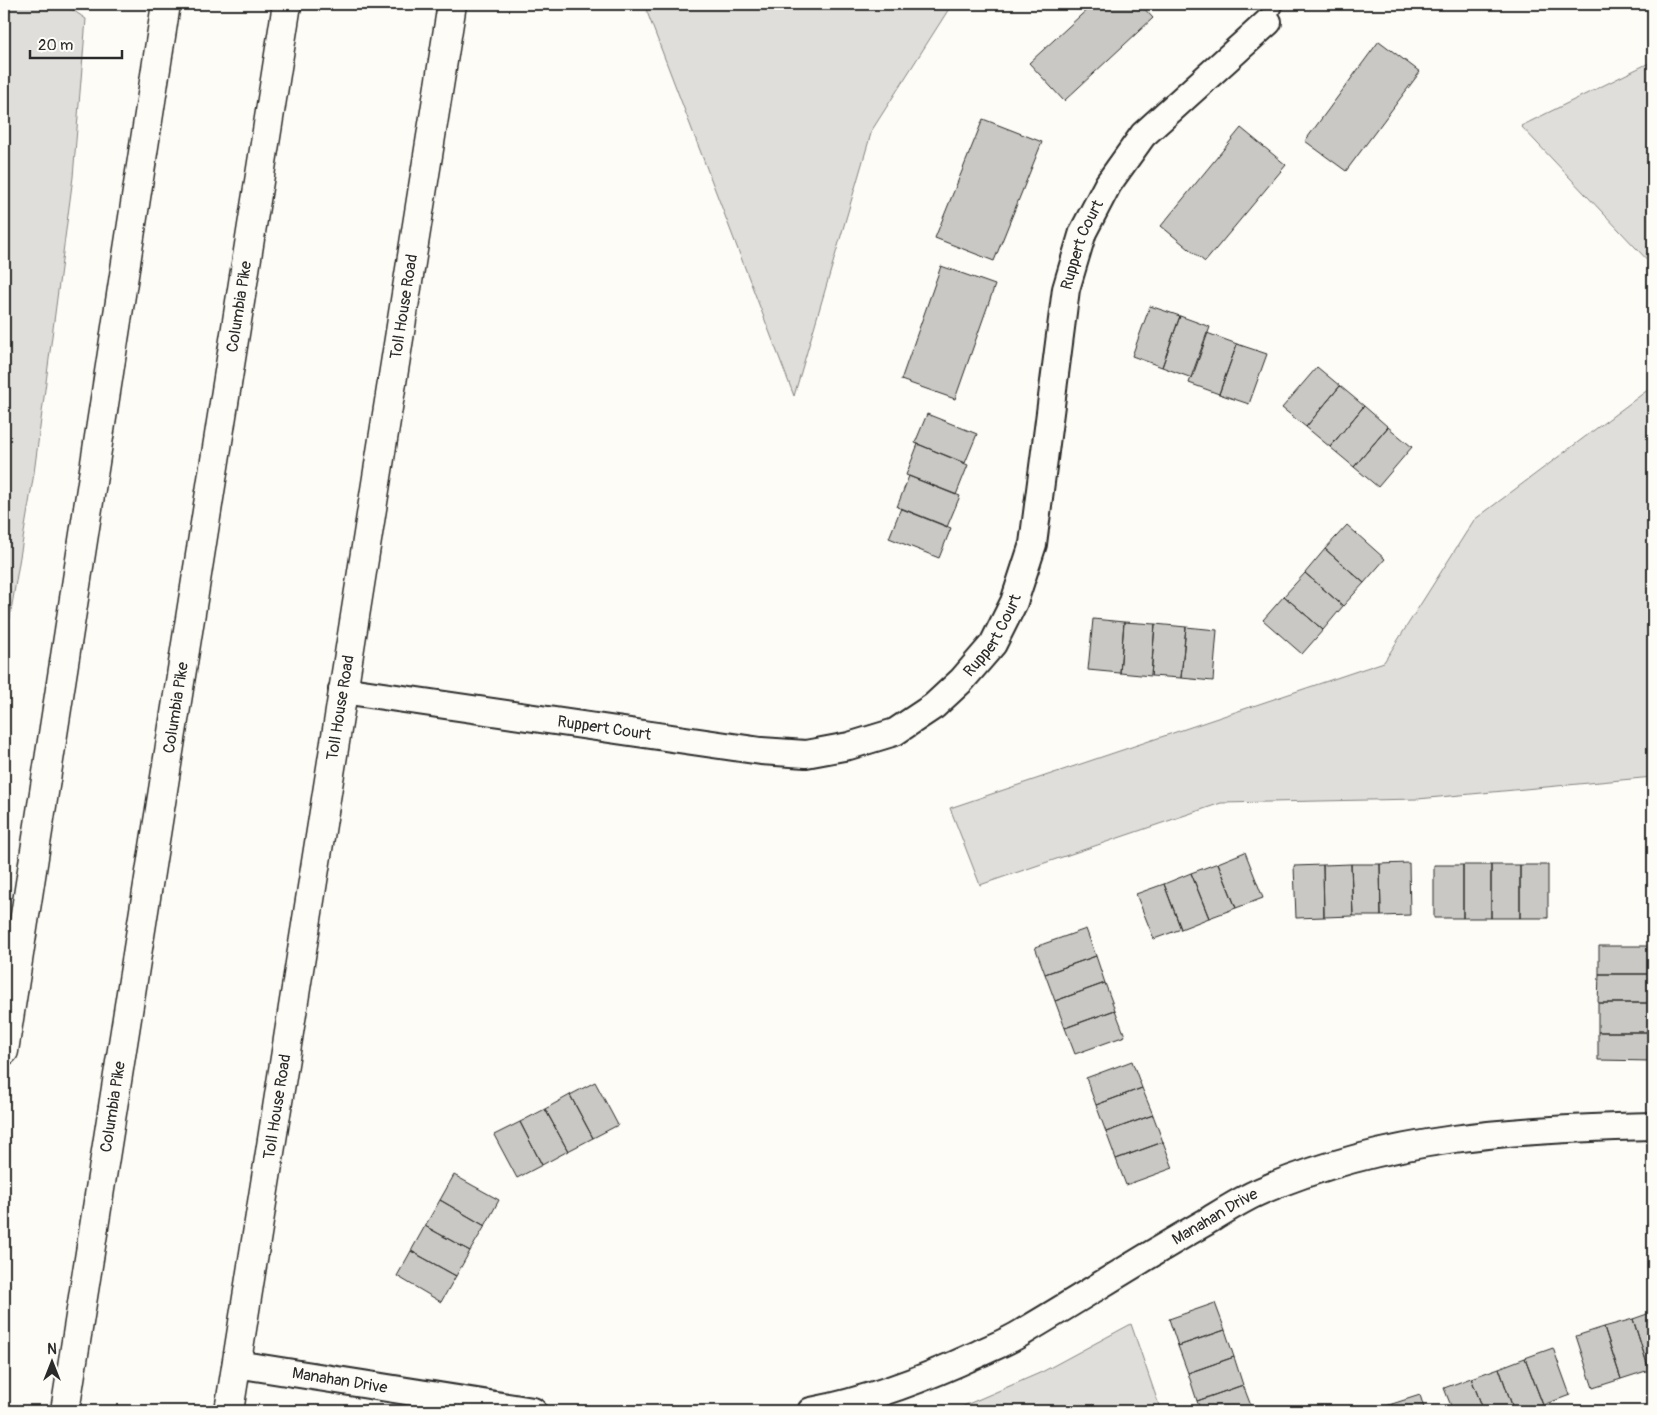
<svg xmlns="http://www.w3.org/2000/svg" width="1657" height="1415" font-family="Pangolin,sans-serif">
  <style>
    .green { fill: #dfdeda; stroke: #858482 }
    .building { fill: #c9c8c4; stroke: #2b2b2b }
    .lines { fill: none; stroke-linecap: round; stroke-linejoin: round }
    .lane-casing { stroke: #2b2b2b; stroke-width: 16 }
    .street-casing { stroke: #2b2b2b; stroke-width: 30 }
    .secondary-casing { stroke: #2b2b2b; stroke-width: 31 }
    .highway-casing { stroke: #2b2b2b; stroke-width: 31 }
    .lane { stroke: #fdfcf7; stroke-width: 12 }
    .street { stroke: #fdfcf7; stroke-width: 26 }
    .secondary { stroke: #fdfcf7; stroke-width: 28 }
    .highway { stroke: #fdfcf7; stroke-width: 28 }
    .labels { text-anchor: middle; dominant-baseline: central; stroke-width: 4.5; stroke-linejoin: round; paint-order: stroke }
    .street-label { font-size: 16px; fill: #2b2b2b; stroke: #fdfcf7 }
  </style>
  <rect width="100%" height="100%" fill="#fdfcf7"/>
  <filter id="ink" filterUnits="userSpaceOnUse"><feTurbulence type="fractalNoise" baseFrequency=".02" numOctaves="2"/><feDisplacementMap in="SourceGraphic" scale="10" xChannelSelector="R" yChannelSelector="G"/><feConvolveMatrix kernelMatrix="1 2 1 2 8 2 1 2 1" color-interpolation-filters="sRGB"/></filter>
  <g filter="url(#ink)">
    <path class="green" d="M 4,4 L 64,4 L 86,19 L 73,177 L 34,473 L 4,653 Z
      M 644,4 L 952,4 L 872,130 L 794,396 Z
      M 1653,61 L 1653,266 L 1521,126 Z
      M 1653,386 L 1653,777 L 1418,799 L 1221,803 L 980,885 L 950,808 L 1384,662 L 1474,520 Z
      M 1131,1324 L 1161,1411 L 952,1411 L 1042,1372 Z"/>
    <path class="building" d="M 1093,4 L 1140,4 L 1153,18 L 1064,101 L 1029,63 Z
      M 1379,41 L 1420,72 L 1346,171 L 1305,141 Z
      M 983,119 L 1042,142 L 994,261 L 935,238 Z
      M 1241,128 L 1286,165 L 1205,262 L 1161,226 Z
      M 941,266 L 995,285 L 955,399 L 901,380 Z
      M 1150,306 L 1180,316 L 1162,367 L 1132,356 Z
      M 1180,316 L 1210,327 L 1192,378 L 1162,367 Z
      M 1207,333 L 1237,344 L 1219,394 L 1189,383 Z
      M 1237,344 L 1267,354 L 1249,404 L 1219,394 Z
      M 1317,367 L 1340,386 L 1306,427 L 1282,408 Z
      M 1340,386 L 1364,406 L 1330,447 L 1306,427 Z
      M 1364,406 L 1388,427 L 1354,467 L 1330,447 Z
      M 927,414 L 977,434 L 965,463 L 915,443 Z
      M 1388,427 L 1412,447 L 1378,487 L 1354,467 Z
      M 918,444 L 968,465 L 956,495 L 906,475 Z
      M 909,476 L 960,496 L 947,527 L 897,507 Z
      M 901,508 L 951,528 L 939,558 L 889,538 Z
      M 1347,525 L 1385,559 L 1364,583 L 1325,549 Z
      M 1325,549 L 1364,583 L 1343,606 L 1305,573 Z
      M 1305,573 L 1343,606 L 1323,630 L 1284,596 Z
      M 1284,596 L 1323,630 L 1302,654 L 1263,620 Z
      M 1093,619 L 1124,622 L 1120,673 L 1088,670 Z
      M 1124,622 L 1155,624 L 1151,676 L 1120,673 Z
      M 1155,624 L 1186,627 L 1181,678 L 1151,676 Z
      M 1186,627 L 1217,630 L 1213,681 L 1181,678 Z
      M 1245,852 L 1263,898 L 1236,908 L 1218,863 Z
      M 1218,863 L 1236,908 L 1209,918 L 1191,873 Z
      M 1409,863 L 1410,915 L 1381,916 L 1380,864 Z
      M 1351,864 L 1380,864 L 1381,916 L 1353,916 Z
      M 1351,864 L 1353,916 L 1324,917 L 1323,865 Z
      M 1323,865 L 1324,917 L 1296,918 L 1294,866 Z
      M 1434,865 L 1463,865 L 1463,918 L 1434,918 Z
      M 1463,865 L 1491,865 L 1491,918 L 1463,918 Z
      M 1491,865 L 1520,865 L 1520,918 L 1491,918 Z
      M 1520,865 L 1548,865 L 1548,918 L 1520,918 Z
      M 1191,873 L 1209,918 L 1181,929 L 1164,884 Z
      M 1164,884 L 1181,929 L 1154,939 L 1136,894 Z
      M 1086,929 L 1096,956 L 1045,974 L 1035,947 Z
      M 1599,946 L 1651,946 L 1651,974 L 1599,974 Z
      M 1096,956 L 1105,983 L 1055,1001 L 1045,974 Z
      M 1599,974 L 1651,974 L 1651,1003 L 1598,1003 Z
      M 1105,983 L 1115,1010 L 1065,1028 L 1055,1001 Z
      M 1598,1003 L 1651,1003 L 1651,1032 L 1598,1032 Z
      M 1115,1010 L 1125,1036 L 1075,1054 L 1065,1028 Z
      M 1598,1032 L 1651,1032 L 1651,1061 L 1598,1060 Z
      M 1132,1061 L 1142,1088 L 1096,1105 L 1086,1078 Z
      M 595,1082 L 618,1125 L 593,1138 L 570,1095 Z
      M 1142,1088 L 1153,1115 L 1106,1132 L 1096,1105 Z
      M 570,1095 L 593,1138 L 568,1151 L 545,1109 Z
      M 545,1109 L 568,1151 L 542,1165 L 520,1122 Z
      M 1153,1115 L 1163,1142 L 1116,1159 L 1106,1132 Z
      M 520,1122 L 542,1165 L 517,1178 L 494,1135 Z
      M 1163,1142 L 1173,1168 L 1126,1185 L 1116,1159 Z
      M 454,1175 L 499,1200 L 485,1226 L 440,1200 Z
      M 440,1200 L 485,1226 L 470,1251 L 425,1226 Z
      M 425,1226 L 470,1251 L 456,1276 L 411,1251 Z
      M 411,1251 L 456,1276 L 441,1302 L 397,1276 Z
      M 1215,1303 L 1225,1330 L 1178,1346 L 1169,1319 Z
      M 1653,1312 L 1653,1369 L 1649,1370 L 1633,1319 Z
      M 1633,1319 L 1649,1370 L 1621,1379 L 1604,1327 Z
      M 1604,1327 L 1621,1379 L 1593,1388 L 1576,1336 Z
      M 1225,1330 L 1234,1357 L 1188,1373 L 1178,1346 Z
      M 1553,1348 L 1570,1395 L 1543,1405 L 1525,1358 Z
      M 1234,1357 L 1243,1385 L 1197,1401 L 1188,1373 Z
      M 1525,1358 L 1543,1405 L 1526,1411 L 1514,1411 L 1499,1368 Z
      M 1499,1368 L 1514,1411 L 1484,1411 L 1471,1378 Z
      M 1471,1378 L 1484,1411 L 1453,1411 L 1444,1388 Z
      M 1243,1385 L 1253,1411 L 1201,1411 L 1197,1401 Z
      M 1420,1395 L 1425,1411 L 1394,1411 L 1392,1404 Z
      M 1392,1404 L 1394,1411 L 1370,1411 Z"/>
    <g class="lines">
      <defs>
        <path id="lane" d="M 1268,22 L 1276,4"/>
        <g id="street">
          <path id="s1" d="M 342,690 L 761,751 L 806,754 L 849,746 L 895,732 L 934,706 L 962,680 L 993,644 L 1014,602 L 1033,544 L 1066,289 L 1083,232 L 1108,184 L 1143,135 L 1268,22"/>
          <path id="s2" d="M 236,1364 L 533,1411"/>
          <path id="s3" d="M 811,1411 C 869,1400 924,1379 978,1354 C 993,1347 1009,1341 1023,1332 C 1084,1296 1144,1257 1206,1222 C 1224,1211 1242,1199 1261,1191 C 1388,1136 1518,1129 1653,1126"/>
        </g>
        <g id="secondary">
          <path id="s4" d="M 229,1411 L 452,4"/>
        </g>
        <g id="highway">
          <path d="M 4,1051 L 166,4"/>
          <path id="s5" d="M 65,1411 L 287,4"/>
        </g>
      </defs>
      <use href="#lane" class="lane-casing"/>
      <use href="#street" class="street-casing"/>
      <use href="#secondary" class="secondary-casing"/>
      <use href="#highway" class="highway-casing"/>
      <use href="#lane" class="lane"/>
      <use href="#street" class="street"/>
      <use href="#secondary" class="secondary"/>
      <use href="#highway" class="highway"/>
    </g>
  </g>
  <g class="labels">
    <g class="street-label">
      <text stroke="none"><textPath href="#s1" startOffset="1105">Ruppert Court</textPath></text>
      <text stroke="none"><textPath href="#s5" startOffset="1118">Columbia Pike</textPath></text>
      <text stroke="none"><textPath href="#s4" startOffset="1118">Toll House Road</textPath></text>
      <text stroke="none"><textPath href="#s1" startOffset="700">Ruppert Court</textPath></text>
      <text stroke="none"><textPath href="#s4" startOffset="712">Toll House Road</textPath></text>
      <text stroke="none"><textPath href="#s5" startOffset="712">Columbia Pike</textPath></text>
      <text stroke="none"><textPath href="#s1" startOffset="265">Ruppert Court</textPath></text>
      <text stroke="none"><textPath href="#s4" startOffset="308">Toll House Road</textPath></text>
      <text stroke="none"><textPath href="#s5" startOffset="308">Columbia Pike</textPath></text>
      <text stroke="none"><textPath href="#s3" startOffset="451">Manahan Drive</textPath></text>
      <text stroke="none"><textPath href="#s2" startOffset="105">Manahan Drive</textPath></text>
    </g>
  </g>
  <rect width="1657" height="1415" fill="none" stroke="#fdfcf7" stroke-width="20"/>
  <rect x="10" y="10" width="1637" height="1395" fill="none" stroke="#2b2b2b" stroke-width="2" filter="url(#ink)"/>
  <g transform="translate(52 1362)" stroke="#fdfcf7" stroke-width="4" paint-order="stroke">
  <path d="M0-4L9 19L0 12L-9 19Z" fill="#2b2b2b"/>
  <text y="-8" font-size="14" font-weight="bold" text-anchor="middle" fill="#2b2b2b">N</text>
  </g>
  <path d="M30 50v8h92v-8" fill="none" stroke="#2b2b2b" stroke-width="2.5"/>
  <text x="38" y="50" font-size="15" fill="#2b2b2b" stroke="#fdfcf7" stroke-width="4" paint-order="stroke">20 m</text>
</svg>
